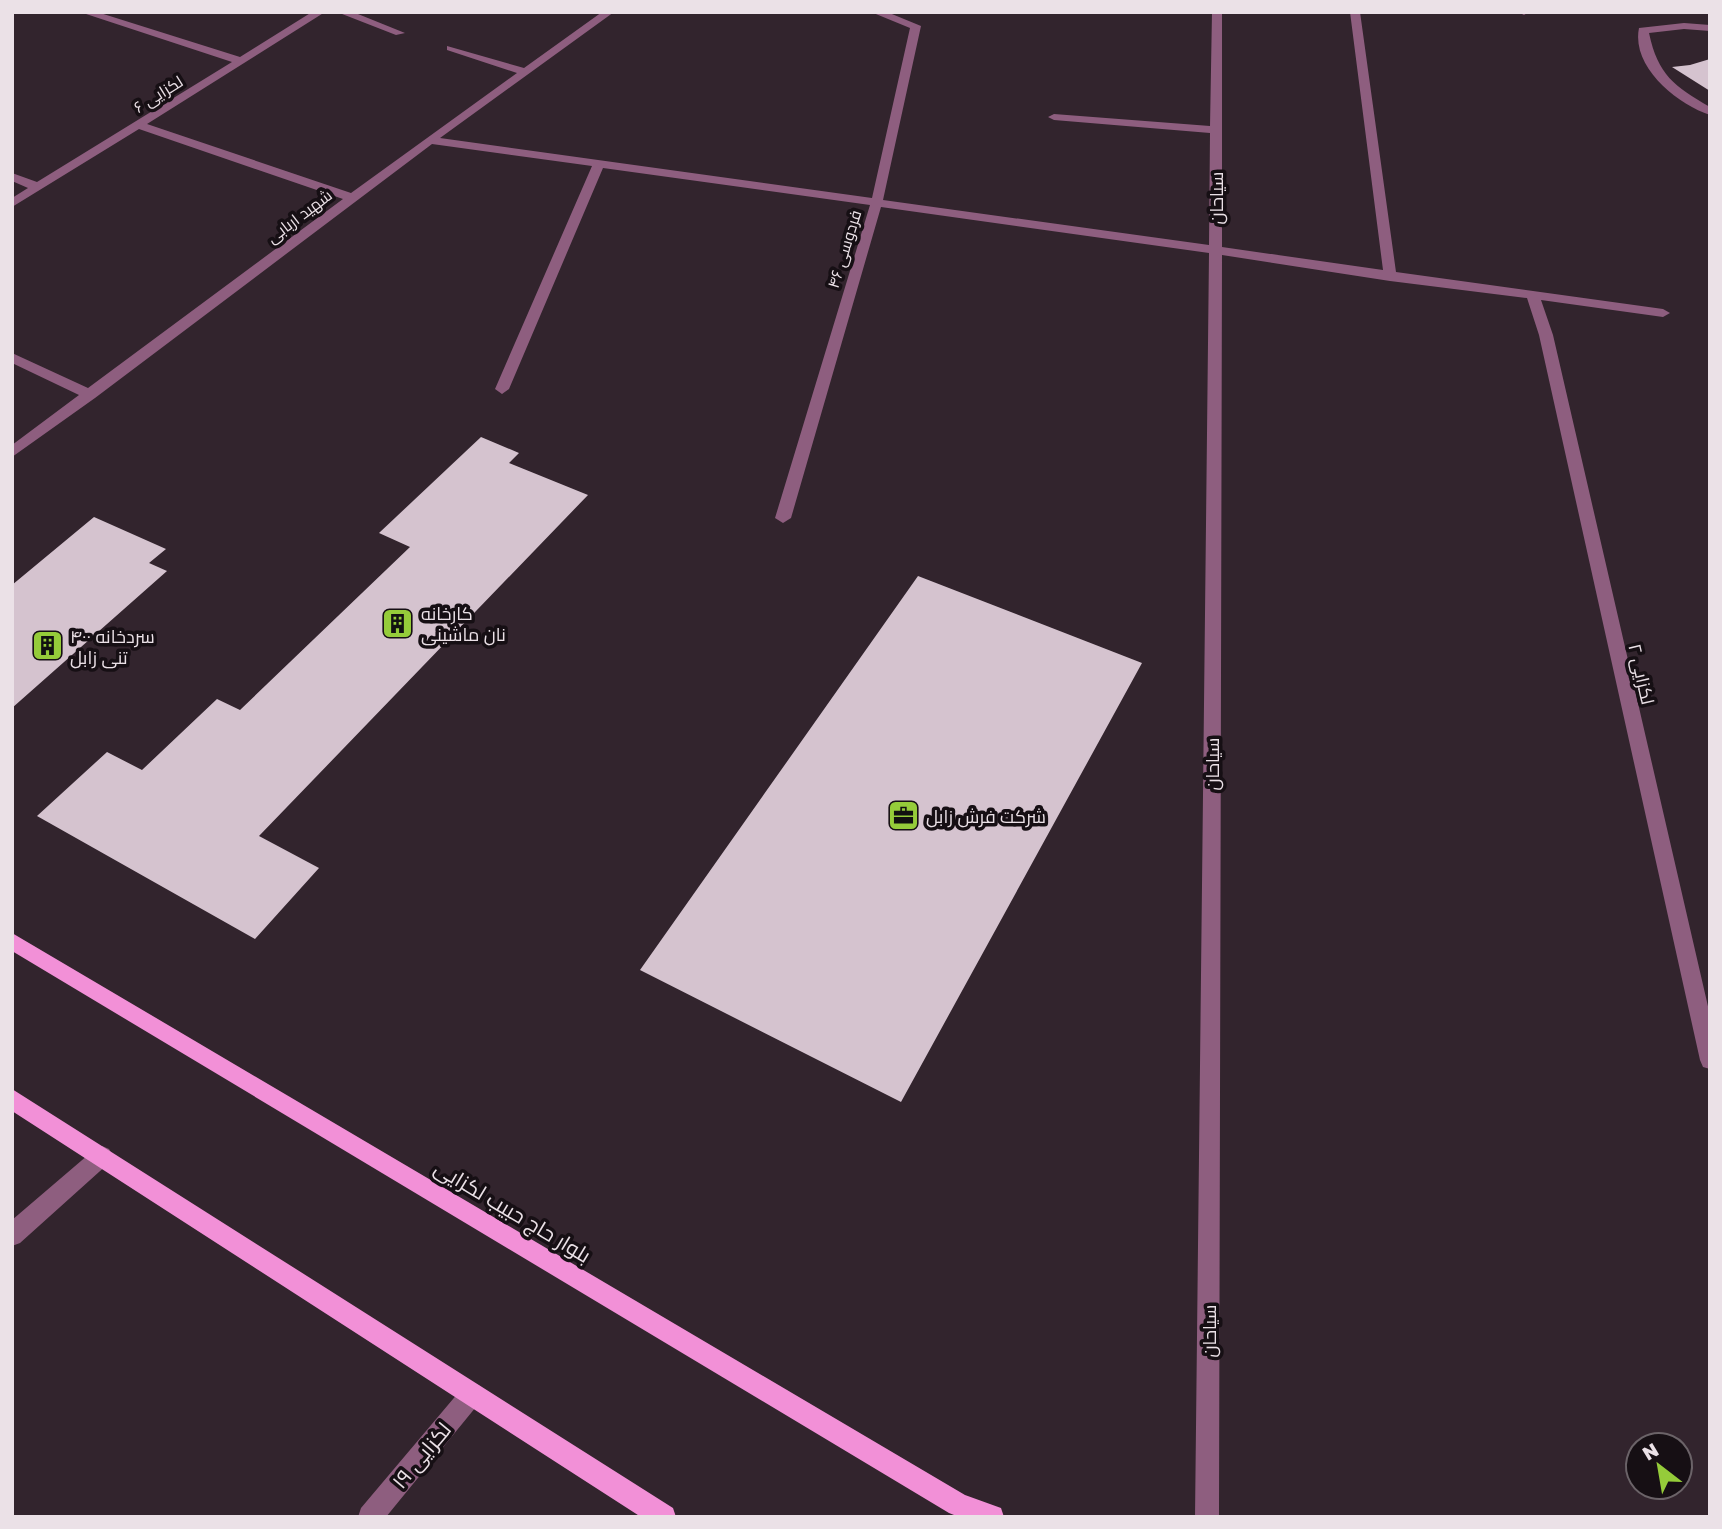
<svg xmlns="http://www.w3.org/2000/svg" width="1722" height="1529" font-family="'Golos Text',Cairo,sans-serif">
  <style>
    .building { fill: #d5c3cf }
    .lines { fill: none; stroke-linecap: round; stroke-linejoin: round }
    .minor { fill: #8e5e7f; fill-rule: evenodd }
    .major { fill: #f290d7; fill-rule: evenodd }
    .labels { text-anchor: middle; dominant-baseline: central; stroke-width: 7; stroke-linejoin: round; paint-order: stroke }
    .far-street-label { font-size: 16px; fill: #ebe1e7; stroke: #160f14 }
    .street-label { font-size: 18px; fill: #ebe1e7; stroke: #160f14 }
    .poi-label { font-size: 18px; fill: #ebe1e7; stroke: #160f14; text-anchor: start }
    .near-street-label { font-size: 21px; fill: #ebe1e7; stroke: #160f14 }
  </style>
  <rect width="100%" height="100%" fill="#32242d"/>
  <path class="building" d="M 1710,59 L 1710,91 L 1672,67 L 1690,65 Z
    M 481,437 L 519,453 L 509,463 L 588,495 L 259,836 L 319,868 L 255,939 L 37,816 L 107,752 L 142,770 L 217,699 L 240,710 L 410,547 L 379,533 Z
    M 94,517 L 166,549 L 149,563 L 167,571 L 12,708 L 12,585 Z
    M 918,576 L 1142,663 L 901,1102 L 640,970 Z"/>
  <g class="lines">
    <path class="minor" d="M 80,12 L 97,12 L 240,57 L 312,12 L 325,12 L 147,124 L 351,193 L 517,73 L 447,50 L 447,46 L 524,68 L 602,12 L 614,12 L 440,138 L 872,198 L 910,28 L 871,12 L 887,12 L 921,26 L 883,200 L 1209,245 L 1210,133 L 1054,120 L 1048,117 L 1054,114 L 1210,126 L 1212,12 L 1222,12 L 1222,247 L 1383,270 L 1350,12 L 1360,12 L 1396,272 L 1663,309 L 1670,313 L 1663,317 L 1541,300 L 1553,335 L 1710,1015 L 1710,1069 L 1703,1067 L 1700,1060 L 1539,335 L 1527,298 L 1390,281 L 1222,255 L 1219,1517 L 1195,1517 L 1209,253 L 881,207 L 791,518 L 783,523 L 775,518 L 870,205 L 603,168 L 509,389 L 502,394 L 495,389 L 592,166 L 432,144 L 95,398 L 12,457 L 12,445 L 79,395 L 12,363 L 12,353 L 88,388 L 343,199 L 139,129 L 12,207 L 12,198 L 28,188 L 12,181 L 12,173 L 37,182 L 232,62 Z
      M 337,12 L 353,12 L 405,33 L 396,35 Z
      M 1518,12 L 1529,12 L 1524,15 Z
      M 1684,23 L 1710,25 L 1710,31 L 1684,29 L 1649,33 C 1658,75 1674,86 1710,107 L 1710,115 C 1677,104 1631,67 1639,28 Z
      M 102,1146 L 109,1149 L 113,1156 L 109,1163 L 20,1243 L 12,1246 L 12,1220 L 95,1149 Z
      M 472,1382 L 480,1386 L 484,1394 L 480,1402 L 386,1517 L 358,1517 L 361,1508 L 464,1386 Z"/>
    <path class="major" d="M 12,933 L 965,1495 L 1001,1508 L 1004,1517 L 959,1517 L 949,1513 L 12,951 Z
      M 12,1089 L 673,1508 L 676,1517 L 641,1517 L 12,1111 Z"/>
  </g>
  <defs>
    <symbol id="building-square" viewBox="-11 -11 22 22"><rect x="-9" y="-9" width="18" height="18" rx="4" fill="#95cc3a" stroke="#160f14"/><path d="M-4-6H4V6H1V3H-1V6H-4ZM-2.5-4.3h1.7v1.8h-1.7ZM.8-4.3h1.7v1.8H.8ZM-2.5-1h1.7V.8h-1.7ZM.8-1h1.7V.8H.8Z" fill="#111"/></symbol>
    <symbol id="office-square" viewBox="-11 -11 22 22"><rect x="-9" y="-9" width="18" height="18" rx="4" fill="#95cc3a" stroke="#160f14"/><path d="M-6-3h4V-5.5h4V-3h4V5H-6ZM-1-4.5V-3h2v-1.5ZM-6 0V1H6V0Z" fill="#111"/></symbol>
  </defs>
  <g fill-rule="evenodd">
    <use href="#building-square" x="380" y="606" width="35" height="35"/>
    <use href="#building-square" x="30" y="628" width="35" height="35"/>
    <use href="#office-square" x="886" y="798" width="35" height="35"/>
  </g>
  <g class="labels">
    <g class="far-street-label">
      <text transform="translate(158 94) rotate(-32)">لکزایی ۶</text>
      <text transform="translate(299 216) rotate(-37)">شهید اربابی</text>
      <text transform="translate(844 249) rotate(-73)">فردوسی ۴۶</text>
    </g>
    <g class="street-label">
      <text transform="translate(1216 198) rotate(-90)">سیاحان</text>
      <text transform="translate(1642 674) rotate(77)">لکزایی ۲</text>
      <text transform="translate(1212 764) rotate(-90)">سیاحان</text>
      <text transform="translate(1209 1331) rotate(-90)">سیاحان</text>
    </g>
    <g class="poi-label">
      <text x="421" y="613">کارخانه<tspan x="421" dy="21">نان ماشینی</tspan></text>
      <text x="70" y="636">سردخانه ۴۰۰<tspan x="70" dy="21">تنی زابل</tspan></text>
      <text x="926" y="816">شرکت فرش زابل</text>
    </g>
    <g class="near-street-label">
      <text transform="translate(513 1211) rotate(31)">بلوار حاج حبیب لکزايی</text>
      <text transform="translate(421 1455) rotate(-50)">لکزایی ۱۹</text>
    </g>
  </g>
  <rect width="1722" height="1529" fill="none" stroke="#ebe1e7" stroke-width="28"/>
  <g transform="translate(1659 1466) rotate(329)"><circle r="33" fill="#160f14" stroke="#6b6368" stroke-width="2"/>
  <path d="M0-5L12 26L0 18L-12 26Z" fill="#95cc3a"/>
  <text y="-10" font-size="19" font-weight="bold" text-anchor="middle" fill="#ebe1e7">N</text>
  </g>
</svg>
